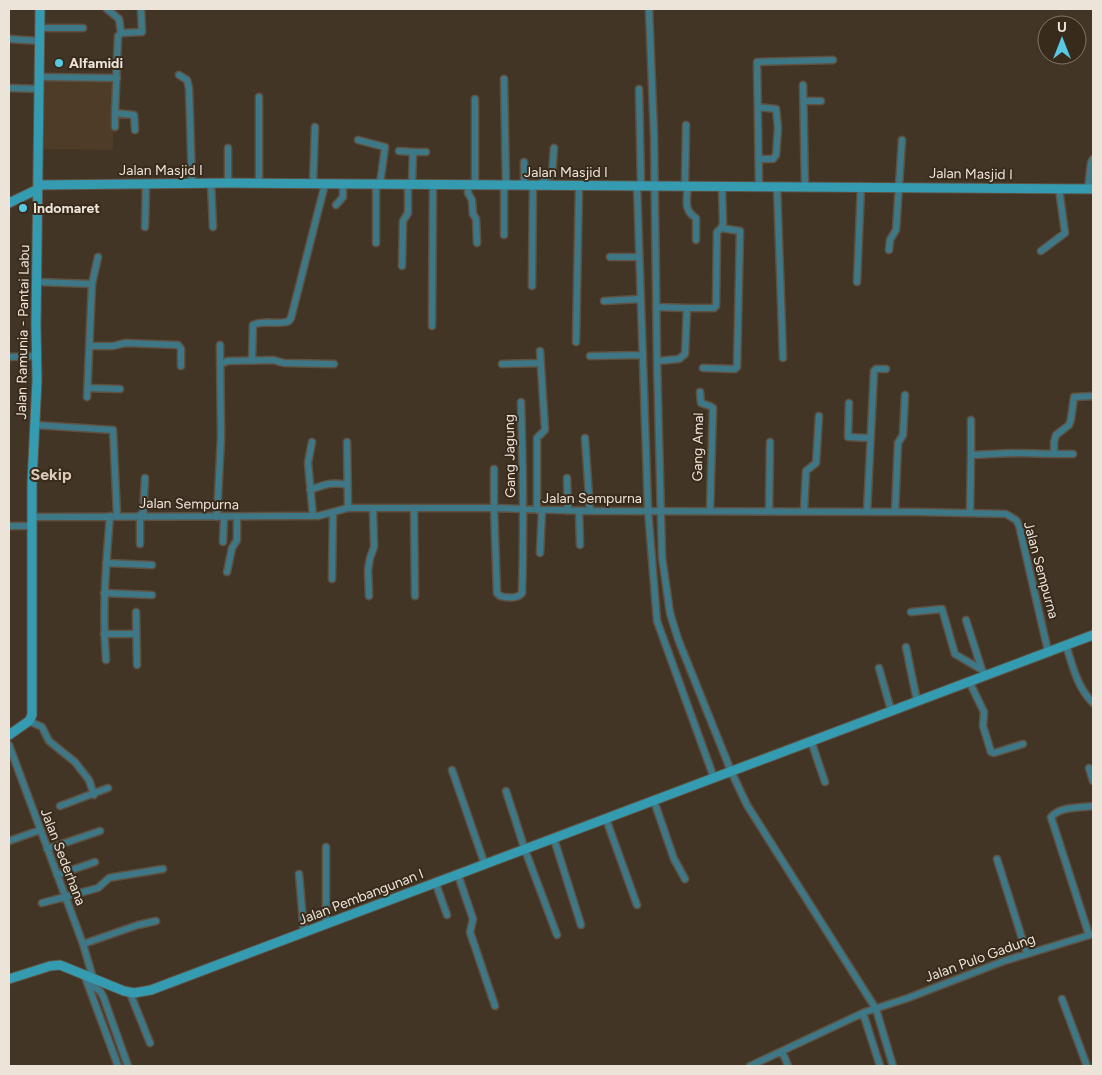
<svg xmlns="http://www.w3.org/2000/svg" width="1102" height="1075" font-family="Figtree,sans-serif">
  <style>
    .built { fill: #4e3c27 }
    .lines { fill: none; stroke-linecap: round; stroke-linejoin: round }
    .minor-casing { stroke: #5e5142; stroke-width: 9 }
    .secondary-casing { stroke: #5e5142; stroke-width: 11 }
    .minor { stroke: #3e7886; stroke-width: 6 }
    .secondary { stroke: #359bb1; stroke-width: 9 }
    .poi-dot { fill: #57c9e2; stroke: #382b1b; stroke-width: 2 }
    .labels { text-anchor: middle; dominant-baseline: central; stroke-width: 4; stroke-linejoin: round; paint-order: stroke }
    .poi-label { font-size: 14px; font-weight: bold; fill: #ece3d9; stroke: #382b1b; text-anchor: start }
    .street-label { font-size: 14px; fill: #ece3d9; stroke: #382b1b }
    .quarter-label { font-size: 16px; font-weight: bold; fill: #dccbb7; stroke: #382b1b }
  </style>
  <rect width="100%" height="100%" fill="#433525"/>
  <path class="built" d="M 44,80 L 114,81 L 113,150 L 44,149 Z"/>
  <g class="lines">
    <defs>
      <path id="minor" d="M 107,9 L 119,19 L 121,33
        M 649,9 L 654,135 L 657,361 L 662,557 L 670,613 L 678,639 L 731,771 L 747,805 L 876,1009 L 893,1066
        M 40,28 L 83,28
        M 9,39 L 40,41
        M 179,75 L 187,80 L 189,88 L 192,183
        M 40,77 L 117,78
        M 504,79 L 506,185
        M 803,85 L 805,187
        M 9,88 L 40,89
        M 639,89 L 641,186
        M 259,97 L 259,184
        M 475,99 L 475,185
        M 804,101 L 821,101
        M 758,107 L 776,109 L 778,128 L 776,155 L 773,159 L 759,159
        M 115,127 L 115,113
        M 135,130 L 134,115 L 115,113 L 118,36 L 121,33 L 142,32 L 141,9
        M 358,140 L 385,147 L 380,184
        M 399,151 L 413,152
        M 524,162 L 524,185
        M 211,183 L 213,227
        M 228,183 L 228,148
        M 313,184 L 315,127
        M 376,184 L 376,243
        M 468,184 L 468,193 L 472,200 L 473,214 L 476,219 L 477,243
        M 412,185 L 413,152 L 426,152
        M 504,185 L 504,235
        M 542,185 L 543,180 L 552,175 L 554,148
        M 685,185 L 686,125
        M 637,186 L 648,510 L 657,621 L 714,778
        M 688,186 C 687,199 683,210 696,218 L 696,240
        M 759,186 L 757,62 L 833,60
        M 777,186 L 783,358
        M 1088,189 L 1091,163 L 1093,159
        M 336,205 L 343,197 L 343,184
        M 145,227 L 146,184
        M 889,250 L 890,240 L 896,230 L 902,140
        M 1041,251 L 1065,233 L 1059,189
        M 610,257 L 639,257
        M 402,266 L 403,221 L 408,213 L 408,185
        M 38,282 L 92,284 L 87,397
        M 857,282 L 861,186
        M 92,284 L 98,257
        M 532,286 L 533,185
        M 604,301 L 640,299
        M 656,307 L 687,308
        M 432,326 L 433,184
        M 576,342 L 579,186
        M 90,346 L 113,346 L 125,343 L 178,345 L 181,349 L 181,366
        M 590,356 L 643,355
        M 9,357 L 36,356
        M 252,360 L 253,325 C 264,319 278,326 289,321 L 291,318 L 325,184
        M 657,361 L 679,359 L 685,354 L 687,308 L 714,308 L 716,306 L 717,232 L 721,228 L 723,224 L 722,186
        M 220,364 L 228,361 L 273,360 L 284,363 L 334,364
        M 502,364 L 541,363
        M 703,368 L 735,369 L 737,367 L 740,231 L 721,228
        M 88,388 L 120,389
        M 700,392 L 701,403 L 710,406 L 713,408 L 710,511
        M 849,403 L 848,437 L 869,438
        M 35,425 L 113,430 L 117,515
        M 585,438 L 590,511
        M 312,442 L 308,463 L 313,516
        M 347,442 L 348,508
        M 1054,454 L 1073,454
        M 971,455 L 971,420
        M 494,469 L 494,508 L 497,593 L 500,596 C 506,598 518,599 522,593 C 524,529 523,466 521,402
        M 567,478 L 568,511
        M 310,490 C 323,485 333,481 347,485
        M 414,509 L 415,596
        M 537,510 L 537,438 L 545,430 L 540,351
        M 579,511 L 580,545
        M 804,511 L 806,471 L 816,463 L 819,416
        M 769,512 L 770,442
        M 867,512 L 874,371 L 876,369 L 886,369
        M 895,512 L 898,443 L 903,435 L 905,395
        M 970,513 L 971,455 L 1012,453 L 1054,454 L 1054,442 L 1056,435 L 1069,425 L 1071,419 L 1074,397 L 1093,396
        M 140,515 L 140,544
        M 143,516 L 145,478
        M 33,517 L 295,516 L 318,516 L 348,508 L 494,508 L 590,511 L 921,512 L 1006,514 L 1016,520 L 1019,525 L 1048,651
        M 217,517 L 221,437 L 220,345
        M 9,526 L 32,526
        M 223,542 L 224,517
        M 540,553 L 542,510
        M 106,563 L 152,565
        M 227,572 L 232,548 L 237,540 L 237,517
        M 332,579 L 333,513
        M 104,593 L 152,595
        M 369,596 L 368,570 L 370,558 L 374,547 L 373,508
        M 136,612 L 137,665
        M 911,612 L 942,609 L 955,654 L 982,670 L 986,675
        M 966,620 L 982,670
        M 104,634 L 136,634
        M 1066,645 C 1073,667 1077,687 1093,703
        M 906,647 L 917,701
        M 106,660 C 102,611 106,564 110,516
        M 879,668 L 891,710
        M 969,681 L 984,712 L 983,726 L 991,752 L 994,753 L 1023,744
        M 29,721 L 42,727 L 49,741 L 75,762 L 89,780 L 94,795
        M 811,741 L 825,782
        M 9,745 L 83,944 L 93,978
        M 1089,768 L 1093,781
        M 452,770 L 485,865
        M 506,791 L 525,850 L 557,935
        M 654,801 L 674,859 L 685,879
        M 60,806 L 108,788
        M 606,819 L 637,905
        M 554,839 L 581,925
        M 9,841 L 40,830
        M 326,847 L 326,925
        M 47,849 L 100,831
        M 997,859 L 1027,954
        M 299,874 L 304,933
        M 57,875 L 95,862
        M 458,875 L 473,919 L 470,932 L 495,1006
        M 436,884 L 447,915
        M 42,903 L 98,888 L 109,878 L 114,877 L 163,869
        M 1089,935 L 1051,817 C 1061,806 1080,808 1093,806
        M 83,944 L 138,925 L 156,921
        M 84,974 L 118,1066
        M 87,982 L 100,991 L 103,996 L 128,1066
        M 130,993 L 150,1043
        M 1062,999 L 1087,1066
        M 863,1013 L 880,1066
        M 782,1051 L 788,1066
        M 750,1066 L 865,1012 L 908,998 L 1004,961 L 1093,934"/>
      <path id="secondary" d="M 38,185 L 228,183 L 1093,189
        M 9,203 L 38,189
        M 9,735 L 29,721 L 32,715 L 32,482 L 37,380 L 36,325 L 40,9
        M 9,979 L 50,966 L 60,965 L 124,991 L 134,993 L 151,990 L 1093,635"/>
    </defs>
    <use href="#minor" class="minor-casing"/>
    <use href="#secondary" class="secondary-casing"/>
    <use href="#minor" class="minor"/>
    <use href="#secondary" class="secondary"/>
  </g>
  <g class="poi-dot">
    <circle cx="59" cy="63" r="5"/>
    <circle cx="23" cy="208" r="5"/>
  </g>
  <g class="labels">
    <g class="poi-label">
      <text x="69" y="63">Alfamidi</text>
      <text x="33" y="208">Indomaret</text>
    </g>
    <g class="street-label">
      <text x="161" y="170">Jalan Masjid I</text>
      <text x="566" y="172">Jalan Masjid I</text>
      <text transform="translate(971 174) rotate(1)">Jalan Masjid I</text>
      <text transform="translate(23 332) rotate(-89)">Jalan Ramunia - Pantai Labu</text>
      <text transform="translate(698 447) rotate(-89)">Gang Amal</text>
      <text transform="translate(510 456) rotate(-91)">Gang Jagung</text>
      <text x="592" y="498">Jalan Sempurna</text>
      <text transform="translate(189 504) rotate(1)">Jalan Sempurna</text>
      <text transform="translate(1041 570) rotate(75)">Jalan Sempurna</text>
      <text transform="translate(63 857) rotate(69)">Jalan Sederhana</text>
      <text transform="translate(361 897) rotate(-21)">Jalan Pembangunan I</text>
      <text transform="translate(980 958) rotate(-20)">Jalan Pulo Gadung</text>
    </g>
    <g class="quarter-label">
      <text x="51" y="474">Sekip</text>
    </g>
  </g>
  <rect width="1102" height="1075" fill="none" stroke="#ece3d9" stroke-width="20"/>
  <g transform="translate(1062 40)"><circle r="24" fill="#382b1b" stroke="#807567"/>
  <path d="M0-4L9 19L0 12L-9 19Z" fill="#57c9e2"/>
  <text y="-8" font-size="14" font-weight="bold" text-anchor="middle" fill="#ece3d9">U</text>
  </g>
</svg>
